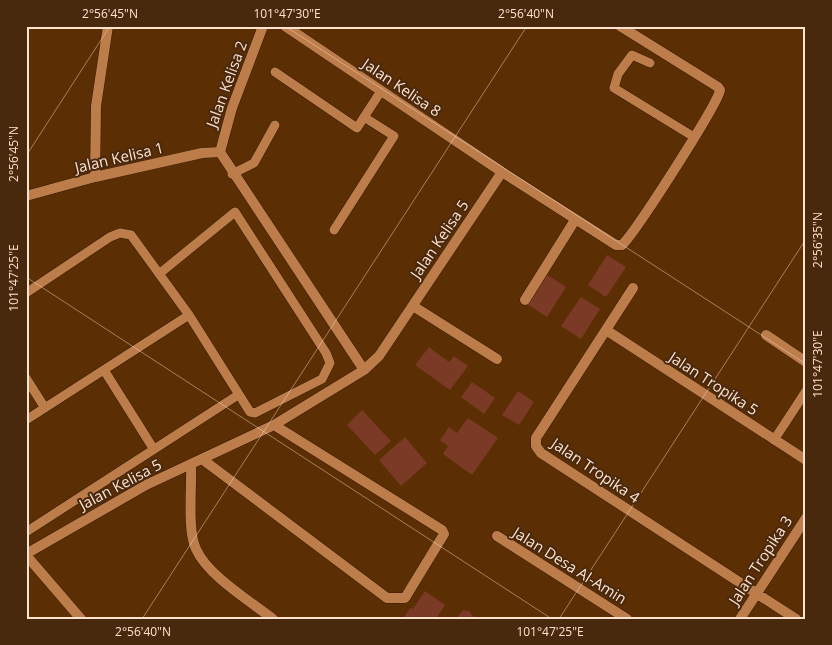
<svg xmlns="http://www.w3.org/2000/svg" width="832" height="645" font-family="'Open Sans',sans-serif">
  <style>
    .building { fill: #7a3a25 }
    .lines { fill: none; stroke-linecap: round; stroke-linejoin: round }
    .service-casing { stroke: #381a00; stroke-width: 10 }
    .minor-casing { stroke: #381a00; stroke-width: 11 }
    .service { stroke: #bc7d4b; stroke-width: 9 }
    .minor { stroke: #bc7d4b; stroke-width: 10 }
    .ticks { fill: none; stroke: #ffe3cf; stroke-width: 1; stroke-opacity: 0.45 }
    .labels { text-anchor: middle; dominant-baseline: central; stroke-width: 4; stroke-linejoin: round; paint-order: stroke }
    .street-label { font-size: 15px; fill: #ffe3cf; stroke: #49290e }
    .neatline { fill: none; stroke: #ffe3cf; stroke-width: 2 }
    .ticks-label { font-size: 12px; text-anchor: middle; fill: #ffe3cf }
  </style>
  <rect width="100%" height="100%" fill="#5b2f03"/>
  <path class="building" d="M 607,255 L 626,267 L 606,297 L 588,285 Z
    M 546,274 L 566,287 L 547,317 L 527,304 Z
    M 581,297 L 600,309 L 581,339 L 561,326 Z
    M 429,347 L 449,362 L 454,356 L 468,366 L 450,390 L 415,365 Z
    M 472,382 L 495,398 L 484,414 L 461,397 Z
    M 518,391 L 534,402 L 519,425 L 502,415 Z
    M 362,410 L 391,441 L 375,455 L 347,425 Z
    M 468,418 L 498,438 L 472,475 L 443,454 L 448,446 L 440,440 L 449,427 L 457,433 Z
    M 405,437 L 427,463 L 401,486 L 379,460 Z
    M 425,591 L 445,605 L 436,619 L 403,619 L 410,608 L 413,609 Z
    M 463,610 L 469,611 L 475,619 L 456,619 Z"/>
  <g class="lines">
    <defs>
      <path id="service" d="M 650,63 L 632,55 L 618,74 L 614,88 L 694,137
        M 275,72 L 357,128 L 381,91
        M 232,174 L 254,163 L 275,125
        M 334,230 L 394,136 L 364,117
        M 26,293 L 110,237 L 120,233 L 131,235 L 189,315 L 250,412 L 255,413 L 322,379 L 330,363 L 326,353 L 235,212 L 159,274
        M 104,370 L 153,448
        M 26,378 L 45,408
        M 26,420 L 189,315
        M 774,440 L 806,391
        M 26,532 L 238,395"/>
      <path id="minor" d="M 285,26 L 502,172 L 616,245 L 622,245 C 635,233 718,104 720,90 L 718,87 L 620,26
        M 220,152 L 364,370
        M 220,152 L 232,108 L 263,26
        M 95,177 L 96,106 L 108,26
        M 26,196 L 95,177 L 202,153 L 220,152
        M 633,288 L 536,438 L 536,446 L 541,453 L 796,619
        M 525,300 L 575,220
        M 413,306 L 497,359
        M 606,330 L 806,460
        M 766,335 L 806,362
        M 202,459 L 387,598 L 405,598 L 444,534 L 442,530 L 274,425
        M 191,465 C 192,487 187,530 196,549 C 208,576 250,601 273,619
        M 497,536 L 627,619
        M 26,554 L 146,485 L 274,425 L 364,370 L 379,356 L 502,172
        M 26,555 L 81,619
        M 740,619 L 806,518"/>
    </defs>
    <use href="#service" class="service-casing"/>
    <use href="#minor" class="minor-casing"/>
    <use href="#service" class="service"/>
    <use href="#minor" class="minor"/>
  </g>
  <path class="ticks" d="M 285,26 L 806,364M 26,156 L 110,26M 26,277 L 552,619M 142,619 L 527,26M 559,619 L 806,239"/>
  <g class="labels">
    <g class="street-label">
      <text transform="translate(226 84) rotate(-70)">Jalan Kelisa 2</text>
      <text transform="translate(402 87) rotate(34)">Jalan Kelisa 8</text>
      <text transform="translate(119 157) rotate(-13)">Jalan Kelisa 1</text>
      <text transform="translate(439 239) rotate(-56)">Jalan Kelisa 5</text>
      <text transform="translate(714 383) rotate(33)">Jalan Tropika 5</text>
      <text transform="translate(596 470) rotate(34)">Jalan Tropika 4</text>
      <text transform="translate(120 484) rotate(-28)">Jalan Kelisa 5</text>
      <text transform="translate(760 560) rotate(-57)">Jalan Tropika 3</text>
      <text transform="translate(570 565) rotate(32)">Jalan Desa Al-Amin</text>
    </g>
  </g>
  <rect width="832" height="645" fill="none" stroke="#49290e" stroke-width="55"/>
  <rect x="28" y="28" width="776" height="590" class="neatline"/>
  <g class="ticks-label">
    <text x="110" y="18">2°56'45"N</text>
    <text x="287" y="18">101°47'30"E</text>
    <text x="526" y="18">2°56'40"N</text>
    <text transform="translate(14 154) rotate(-90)" y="4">2°56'45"N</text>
    <text transform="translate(818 240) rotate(-90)" y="4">2°56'35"N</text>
    <text transform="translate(14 278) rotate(-90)" y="4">101°47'25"E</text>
    <text transform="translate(818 364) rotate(-90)" y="4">101°47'30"E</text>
    <text x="143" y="636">2°56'40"N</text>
    <text x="550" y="636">101°47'25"E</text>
  </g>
</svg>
